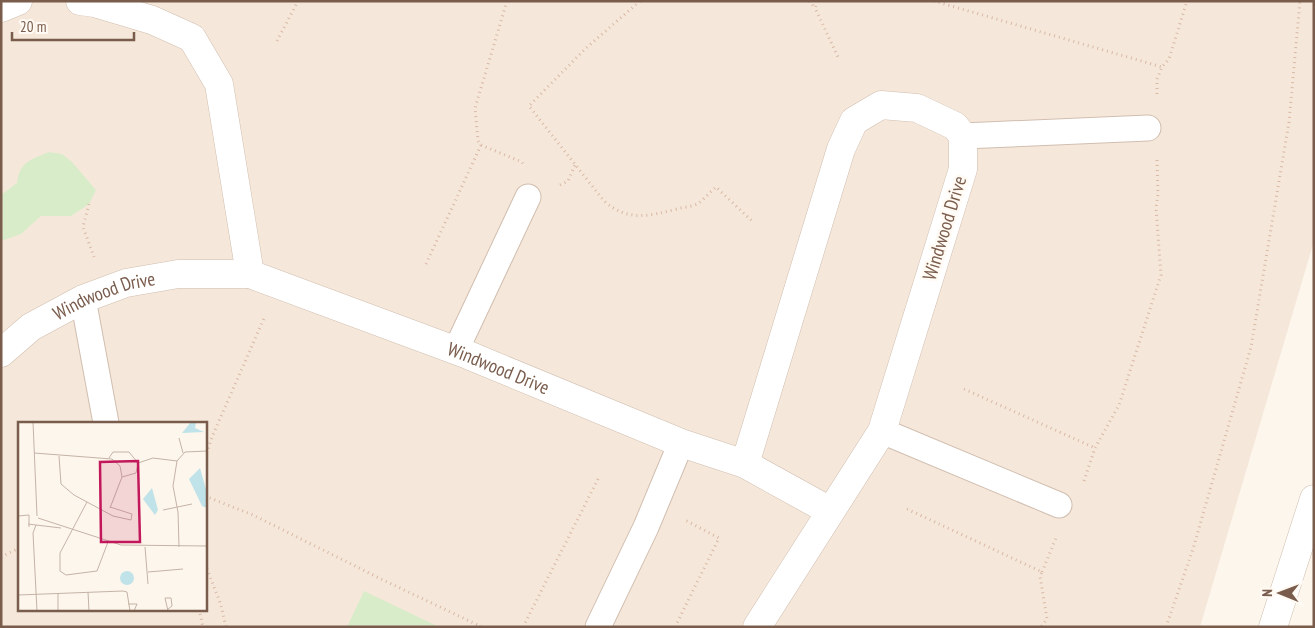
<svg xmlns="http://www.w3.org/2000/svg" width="1315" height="628" font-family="'PT Sans Narrow',sans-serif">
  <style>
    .residential { fill: #f5e8da; fill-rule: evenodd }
    .green { fill: #d8ecc9 }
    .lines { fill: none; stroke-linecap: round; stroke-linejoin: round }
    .service-casing { stroke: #d1beb0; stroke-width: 27 }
    .minor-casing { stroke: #d1beb0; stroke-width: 29 }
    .tertiary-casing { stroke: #d1beb0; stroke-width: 29 }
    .path { stroke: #d9b8a5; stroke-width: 3; stroke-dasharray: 1 4; stroke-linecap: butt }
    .service { stroke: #fff; stroke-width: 25 }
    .minor { stroke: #fff; stroke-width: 28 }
    .tertiary { stroke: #fff; stroke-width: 28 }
    .labels { text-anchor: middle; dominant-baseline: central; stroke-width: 5; stroke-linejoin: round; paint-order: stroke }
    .street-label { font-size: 19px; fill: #7a5c4d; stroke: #fffaf3 }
    .inset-road { fill: none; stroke: #c5b3a7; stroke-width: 1 }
    .view { fill: #c2185b; fill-opacity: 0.15; stroke: #c2185b; stroke-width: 2.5 }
    .inset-edge { fill: none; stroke: #7a5c4d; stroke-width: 2.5 }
  </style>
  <rect width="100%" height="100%" fill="#fdf6ec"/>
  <path class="residential" d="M 1,1 L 1314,1 L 1314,241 L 1200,627 L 1,627 ZM 19,423 L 205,423 L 205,609 L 19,609 Z"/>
  <path class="green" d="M 49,152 L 62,154 L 72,162 L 96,190 L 89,204 L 71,216 L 41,216 L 21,234 L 1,241 L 1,195 L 17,183 C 19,162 32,159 49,152 Z
    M 364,591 L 439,627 L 347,627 Z"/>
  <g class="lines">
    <defs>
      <path id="service" d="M 963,136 L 1148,128
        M 83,299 L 106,423
        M 456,350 L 528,197
        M 882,431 L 1059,505
        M 598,627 L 646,527 L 681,443"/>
      <g id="minor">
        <path id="s1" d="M 80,1 L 95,3 L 152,20 L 192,38 L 219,84 L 250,274 L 468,355 L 681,443 L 745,464 L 830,511"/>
        <path d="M 1,8 L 18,1"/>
        <path id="s2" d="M 1,353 L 31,327 L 83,299 L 126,283 L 178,274 L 250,274"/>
        <path d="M 745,464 L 841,149 L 854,121 L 881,105 L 917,108 L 955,126 L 963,136 L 963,169 L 882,431 L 757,627"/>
      </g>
      <path id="tertiary" d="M 1273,627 L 1314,499"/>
    </defs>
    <use href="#service" class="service-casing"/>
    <use href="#minor" class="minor-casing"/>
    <use href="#tertiary" class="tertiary-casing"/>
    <path class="path" d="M 640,1 L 585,49 L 529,106 L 604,201 C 628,222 649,216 677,209 C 683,207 693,207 699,203 C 705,198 710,192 716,187 L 752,221
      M 809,1 L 815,8
      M 817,1 L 815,8 L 838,57
      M 934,1 L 1162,67
      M 277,41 L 298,1
      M 1157,94 L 1157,79 L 1162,67 L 1169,59 L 1187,1
      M 481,145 L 522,162 L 523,164
      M 560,185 L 568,181 L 575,165
      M 89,204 L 83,227 L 94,257
      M 426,264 L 481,145 L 478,141 L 475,108 L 507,1
      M 964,389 L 1095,448
      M 205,458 L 212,437 L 265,316
      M 1084,481 L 1095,448 L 1119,405 L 1161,275 L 1156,208 L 1158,194 L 1157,160
      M 205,496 L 253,515 L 381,579 L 482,627
      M 907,509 L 1042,572 L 1040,576 L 1047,619 L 1041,627
      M 1,557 L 19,548
      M 205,564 L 221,605 L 226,627
      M 1042,572 L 1056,538
      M 199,609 L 203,627
      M 523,627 L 599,477
      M 675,627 L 719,538 L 685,520
      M 1166,627 L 1193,549 L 1251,347 L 1289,122 L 1300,1"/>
    <use href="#service" class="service"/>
    <use href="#minor" class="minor"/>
    <use href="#tertiary" class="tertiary"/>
  </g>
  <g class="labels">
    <g class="street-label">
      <text transform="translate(944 228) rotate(-73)">Windwood Drive</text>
      <text stroke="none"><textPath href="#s2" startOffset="120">Windwood Drive</textPath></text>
      <text stroke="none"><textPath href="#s1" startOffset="630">Windwood Drive</textPath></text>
    </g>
  </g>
  <g transform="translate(18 422)">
    <rect width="189" height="189" fill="#fdf6ec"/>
    <path d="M 173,0 L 178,0 L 177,6 L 186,10 L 164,11 ZM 182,46 L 189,71 L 189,86 L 184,84 L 171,57 ZM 134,66 L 140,88 L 137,93 L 125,77 ZM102 156a7 7 0 1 1 14 0a7 7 0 1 1-14 0Z" fill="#bfe3e8"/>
    <path class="inset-road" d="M 15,0 L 19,94M 161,16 L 165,31M 16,31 L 94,37 L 102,44 L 104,55M 41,34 L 43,62 L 56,73 L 95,94 L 113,98 L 114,92 L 92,85M 91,36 L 95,30 L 111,30 L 120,41 L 118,51 L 104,55 L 92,86M 120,41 L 135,36 L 159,39M 69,80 L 42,131 L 42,149 L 48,153 L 79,149 L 90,120M 145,88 L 174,82M 0,94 L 11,93 L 11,105M 20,96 L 103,123 L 189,124M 10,102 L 18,103 L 15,111 L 19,189M 18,103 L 43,106M 127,125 L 130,162M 161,125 L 160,90 L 155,64 L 159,39 L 167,30 L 189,29M 130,150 L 165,147M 70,170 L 71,189M 40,171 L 40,189M 0,173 L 105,169 L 109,170 L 112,189M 110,182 L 119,182 L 116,189M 150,187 L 154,184 L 153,176 L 147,176 L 150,189"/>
    <path class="view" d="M 120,39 L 122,120 L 83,120 L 82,40 Z"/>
    <rect width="189" height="189" class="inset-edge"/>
  </g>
  <rect width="1315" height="628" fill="none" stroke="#7a5c4d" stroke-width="5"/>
  <g transform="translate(1280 593) rotate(271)" stroke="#fffaf3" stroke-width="4" paint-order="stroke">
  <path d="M0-4L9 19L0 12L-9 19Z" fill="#7a5c4d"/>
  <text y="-8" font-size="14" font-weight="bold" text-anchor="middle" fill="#7a5c4d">N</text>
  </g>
  <path d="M12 32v8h122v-8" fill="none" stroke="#7a5c4d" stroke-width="2.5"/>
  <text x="20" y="32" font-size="15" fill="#7a5c4d" stroke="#fffaf3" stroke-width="4" paint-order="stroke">20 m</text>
</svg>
